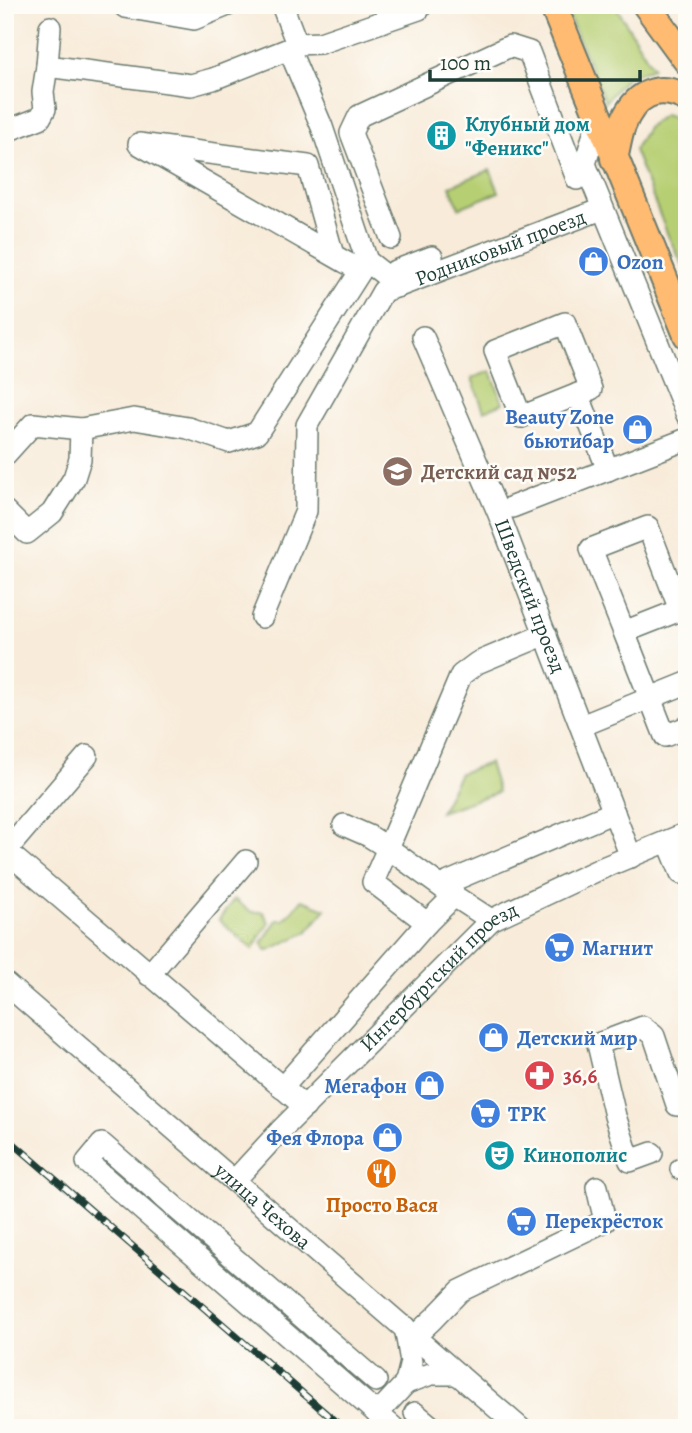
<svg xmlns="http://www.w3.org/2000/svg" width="692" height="1433" font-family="Alegreya,serif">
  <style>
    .green { fill: #b7cf73; stroke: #6b8654; stroke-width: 2 }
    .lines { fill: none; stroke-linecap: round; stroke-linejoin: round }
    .minor-casing { stroke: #6b7a6e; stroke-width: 24 }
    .major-casing { stroke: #6b7a6e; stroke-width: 30 }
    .minor { stroke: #fff; stroke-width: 21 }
    .major { stroke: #ffbb71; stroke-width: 26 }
    .rail-casing { stroke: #1f3d34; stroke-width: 7 }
    .rail { stroke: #fdfcf7; stroke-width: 4.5; stroke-dasharray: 13; stroke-linecap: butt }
    .labels { text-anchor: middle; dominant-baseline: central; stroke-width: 5; stroke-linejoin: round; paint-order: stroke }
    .culture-label { font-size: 21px; font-weight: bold; fill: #0d838f; stroke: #fdfcf7; text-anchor: start }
    .street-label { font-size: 21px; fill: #1f3d34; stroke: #fdfcf7 }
    .shop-label { font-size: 21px; font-weight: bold; fill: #366cbe; stroke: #fdfcf7; text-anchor: start }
    .education-label { font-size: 21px; font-weight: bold; fill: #785e54; stroke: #fdfcf7; text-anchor: start }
    .health-label { font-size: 21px; font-weight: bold; fill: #be3a42; stroke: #fdfcf7; text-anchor: start }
    .food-label { font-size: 21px; font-weight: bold; fill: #c56008; stroke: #fdfcf7 }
  </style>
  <rect width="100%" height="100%" fill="#fdfcf7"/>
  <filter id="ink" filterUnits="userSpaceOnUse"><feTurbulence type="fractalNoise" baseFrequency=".0143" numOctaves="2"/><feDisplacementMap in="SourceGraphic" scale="14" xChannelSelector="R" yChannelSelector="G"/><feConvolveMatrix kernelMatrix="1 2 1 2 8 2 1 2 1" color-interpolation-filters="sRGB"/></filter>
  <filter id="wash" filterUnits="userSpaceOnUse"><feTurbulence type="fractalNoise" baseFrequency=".00686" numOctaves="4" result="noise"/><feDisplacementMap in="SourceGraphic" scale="28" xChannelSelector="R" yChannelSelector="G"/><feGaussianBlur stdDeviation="1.57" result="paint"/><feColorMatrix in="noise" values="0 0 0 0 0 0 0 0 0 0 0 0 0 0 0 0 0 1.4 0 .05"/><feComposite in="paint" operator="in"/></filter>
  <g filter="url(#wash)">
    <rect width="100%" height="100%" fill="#f8ebd9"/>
    <path class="green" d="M 564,5 L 615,5 L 653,68 L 627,77 L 605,102 Z
      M 664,115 L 687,121 L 687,273 L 669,238 L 634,150 L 647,128 Z
      M 490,170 L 499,192 L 459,208 L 450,186 Z
      M 491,371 L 503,403 L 484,411 L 472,378 Z
      M 489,763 L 498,792 L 440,812 L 460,773 Z
      M 234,899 L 251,912 L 263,912 L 269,922 L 253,949 L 219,920 Z
      M 302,900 L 326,909 L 307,932 L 267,951 L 262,943 L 277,920 L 284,920 Z"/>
  </g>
  <g filter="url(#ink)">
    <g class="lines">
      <defs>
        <g id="minor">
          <path d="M 125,5 L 125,7 L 194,19 L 228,5"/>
          <path d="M 50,27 L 47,66 L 191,85 L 213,79 L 289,49 L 297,44 L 282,5"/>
          <path d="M 297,44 L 320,43 L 419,9 L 420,5"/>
          <path d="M 289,49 L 322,127 L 367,261 L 399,286"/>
          <path d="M 598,120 L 585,164 L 687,415"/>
          <path d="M 5,126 L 14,128 L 40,118 L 45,109 L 43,92 L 47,66"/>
          <path d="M 391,238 L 351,133 L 359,116 L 510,46 L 529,52 L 577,179"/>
          <path d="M 333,255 L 308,166 L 139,144 L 345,262 L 360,270"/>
          <path d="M 395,271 L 432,257"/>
          <path d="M 565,323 L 591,389 L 521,417 L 495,351 Z"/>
          <path id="s1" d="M 423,337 L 498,512 L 631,857"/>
          <path d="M 578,394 L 608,470"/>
          <path d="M 5,455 L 33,424 L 81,429 L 134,419 L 188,428 L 229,442 L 257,433 L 367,261"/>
          <path d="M 512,507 L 687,439"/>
          <path d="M 5,511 L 27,533 L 52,513 L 74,478 L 80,459 L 81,429"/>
          <path id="s2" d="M 262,617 L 306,511 L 307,425 L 383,291 L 399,286 L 602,209"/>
          <path d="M 624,632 L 591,549 L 648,527 L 680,610 L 624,632 L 665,736 L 687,727"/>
          <path d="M 581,726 L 687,683"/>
          <path d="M 344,825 L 369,836 L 388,848 L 373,882 L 427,923 L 454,896 L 449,882 L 614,812"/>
          <path d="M 668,841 L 681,873"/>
          <path d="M 5,850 L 305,1107"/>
          <path d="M 5,852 L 87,756"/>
          <path d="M 491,920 L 454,896 L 388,848 L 461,675 L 477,663 L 546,634"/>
          <path d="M 149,975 L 246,861"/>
          <path id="s3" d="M 5,983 L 520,1428"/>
          <path d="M 282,1088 L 427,923"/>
          <path d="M 652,1153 L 630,1161 L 615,1116 L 598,1044 L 643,1027 L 654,1036 L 677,1105 L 687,1101"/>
          <path d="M 681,1169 L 687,1167"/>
          <path id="s4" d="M 234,1181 L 280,1131 L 491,920 L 600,869 L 687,833"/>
          <path d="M 405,1327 L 411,1362 L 406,1383 L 431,1374 L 458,1374"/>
          <path d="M 415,1336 L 433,1319 L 460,1291 L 605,1221 L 597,1187"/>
          <path d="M 376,1381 L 102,1144 L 87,1162 L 394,1428"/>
          <path d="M 415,1413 L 433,1428"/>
          <path d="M 377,1414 L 406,1383"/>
        </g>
        <path id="major" d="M 553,5 L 687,335
          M 646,5 L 687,61
          M 614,159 C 617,148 618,137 622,126 C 634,95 656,82 687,98"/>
      </defs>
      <use href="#minor" class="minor-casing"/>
      <use href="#major" class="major-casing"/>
      <use href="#minor" class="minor"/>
      <use href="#major" class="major"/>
      <defs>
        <path id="rail" d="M 5,1136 L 343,1428"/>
      </defs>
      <use href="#rail" class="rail-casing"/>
      <use href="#rail" class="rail"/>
    </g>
  </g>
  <defs>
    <symbol id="building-disc" viewBox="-11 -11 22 22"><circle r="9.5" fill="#0f9aa8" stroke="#fdfcf7"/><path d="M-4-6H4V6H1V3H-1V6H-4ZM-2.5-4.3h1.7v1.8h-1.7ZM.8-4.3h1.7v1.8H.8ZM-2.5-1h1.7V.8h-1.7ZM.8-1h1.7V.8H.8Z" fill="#fff"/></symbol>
    <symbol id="shop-disc" viewBox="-11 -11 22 22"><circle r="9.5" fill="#3f7fe0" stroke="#fdfcf7"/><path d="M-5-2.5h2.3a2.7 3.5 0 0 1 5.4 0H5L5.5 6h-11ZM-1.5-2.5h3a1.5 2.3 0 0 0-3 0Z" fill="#fff"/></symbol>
    <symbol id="school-disc" viewBox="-11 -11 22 22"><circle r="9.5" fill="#8d6e63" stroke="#fdfcf7"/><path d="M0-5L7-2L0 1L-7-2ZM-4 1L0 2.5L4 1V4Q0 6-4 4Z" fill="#fff"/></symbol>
    <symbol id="supermarket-disc" viewBox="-11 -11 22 22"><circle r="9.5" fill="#3f7fe0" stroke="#fdfcf7"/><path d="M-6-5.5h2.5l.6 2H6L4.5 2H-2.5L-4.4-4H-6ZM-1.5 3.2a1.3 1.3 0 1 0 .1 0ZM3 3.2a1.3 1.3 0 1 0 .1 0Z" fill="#fff"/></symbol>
    <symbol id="pharmacy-disc" viewBox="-11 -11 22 22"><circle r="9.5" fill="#e0444e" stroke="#fdfcf7"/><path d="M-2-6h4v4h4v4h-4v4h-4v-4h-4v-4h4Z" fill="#fff"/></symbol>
    <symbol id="theatre-disc" viewBox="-11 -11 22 22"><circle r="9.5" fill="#0f9aa8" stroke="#fdfcf7"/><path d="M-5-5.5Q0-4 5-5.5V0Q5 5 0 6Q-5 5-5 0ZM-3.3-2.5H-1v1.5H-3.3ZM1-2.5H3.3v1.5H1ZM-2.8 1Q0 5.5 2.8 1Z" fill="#fff"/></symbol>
    <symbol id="restaurant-disc" viewBox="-11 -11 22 22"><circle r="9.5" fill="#e8710a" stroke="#fdfcf7"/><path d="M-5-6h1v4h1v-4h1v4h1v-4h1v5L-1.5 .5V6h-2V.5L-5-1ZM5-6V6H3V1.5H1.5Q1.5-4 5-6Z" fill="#fff"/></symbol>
  </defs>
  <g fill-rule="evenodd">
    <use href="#building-disc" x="424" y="118" width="35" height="35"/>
    <use href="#shop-disc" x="576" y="244" width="35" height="35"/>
    <use href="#shop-disc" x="620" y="412" width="35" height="35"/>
    <use href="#school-disc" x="380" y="454" width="35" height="35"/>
    <use href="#supermarket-disc" x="542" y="930" width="35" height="35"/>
    <use href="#shop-disc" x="476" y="1020" width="35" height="35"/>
    <use href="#pharmacy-disc" x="522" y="1058" width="35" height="35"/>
    <use href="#shop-disc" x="412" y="1068" width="35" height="35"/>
    <use href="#supermarket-disc" x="468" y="1096" width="35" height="35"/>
    <use href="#shop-disc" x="370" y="1120" width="35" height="35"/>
    <use href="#theatre-disc" x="482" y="1138" width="35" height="35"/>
    <use href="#restaurant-disc" x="364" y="1156" width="35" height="35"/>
    <use href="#supermarket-disc" x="504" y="1204" width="35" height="35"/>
  </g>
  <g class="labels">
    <g class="culture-label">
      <text x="465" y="124">Клубный дом<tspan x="465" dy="24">"Феникс"</tspan></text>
      <text x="523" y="1155">Кинополис</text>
    </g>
    <g class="street-label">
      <text stroke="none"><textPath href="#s2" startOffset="480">Родниковый проезд</textPath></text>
      <text stroke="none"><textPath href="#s1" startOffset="280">Шведский проезд</textPath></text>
      <text stroke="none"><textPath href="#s4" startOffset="290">Ингербургский проезд</textPath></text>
      <text stroke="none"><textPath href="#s3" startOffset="341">улица Чехова</textPath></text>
    </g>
    <g class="shop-label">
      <text x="617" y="262">Ozon</text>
      <text x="614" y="417" text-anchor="end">Beauty Zone<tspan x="614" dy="24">бьютибар</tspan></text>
      <text x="582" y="948">Магнит</text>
      <text x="517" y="1038">Детский мир</text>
      <text x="407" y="1086" text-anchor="end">Мегафон</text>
      <text x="508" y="1114">ТРК</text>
      <text x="364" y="1138" text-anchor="end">Фея Флора</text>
      <text x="545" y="1221">Перекрёсток</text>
    </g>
    <g class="education-label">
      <text x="421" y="472">Детский сад №52</text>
    </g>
    <g class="health-label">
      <text x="563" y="1076">36,6</text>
    </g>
    <g class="food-label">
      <text x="382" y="1205">Просто Вася</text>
    </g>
  </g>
  <rect width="692" height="1433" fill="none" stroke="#fdfcf7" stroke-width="28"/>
  <path d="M430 70v10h210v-10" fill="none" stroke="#1f3d34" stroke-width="3.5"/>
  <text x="440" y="70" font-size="21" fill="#1f3d34" stroke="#fdfcf7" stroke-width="5" paint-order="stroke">100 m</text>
</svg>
